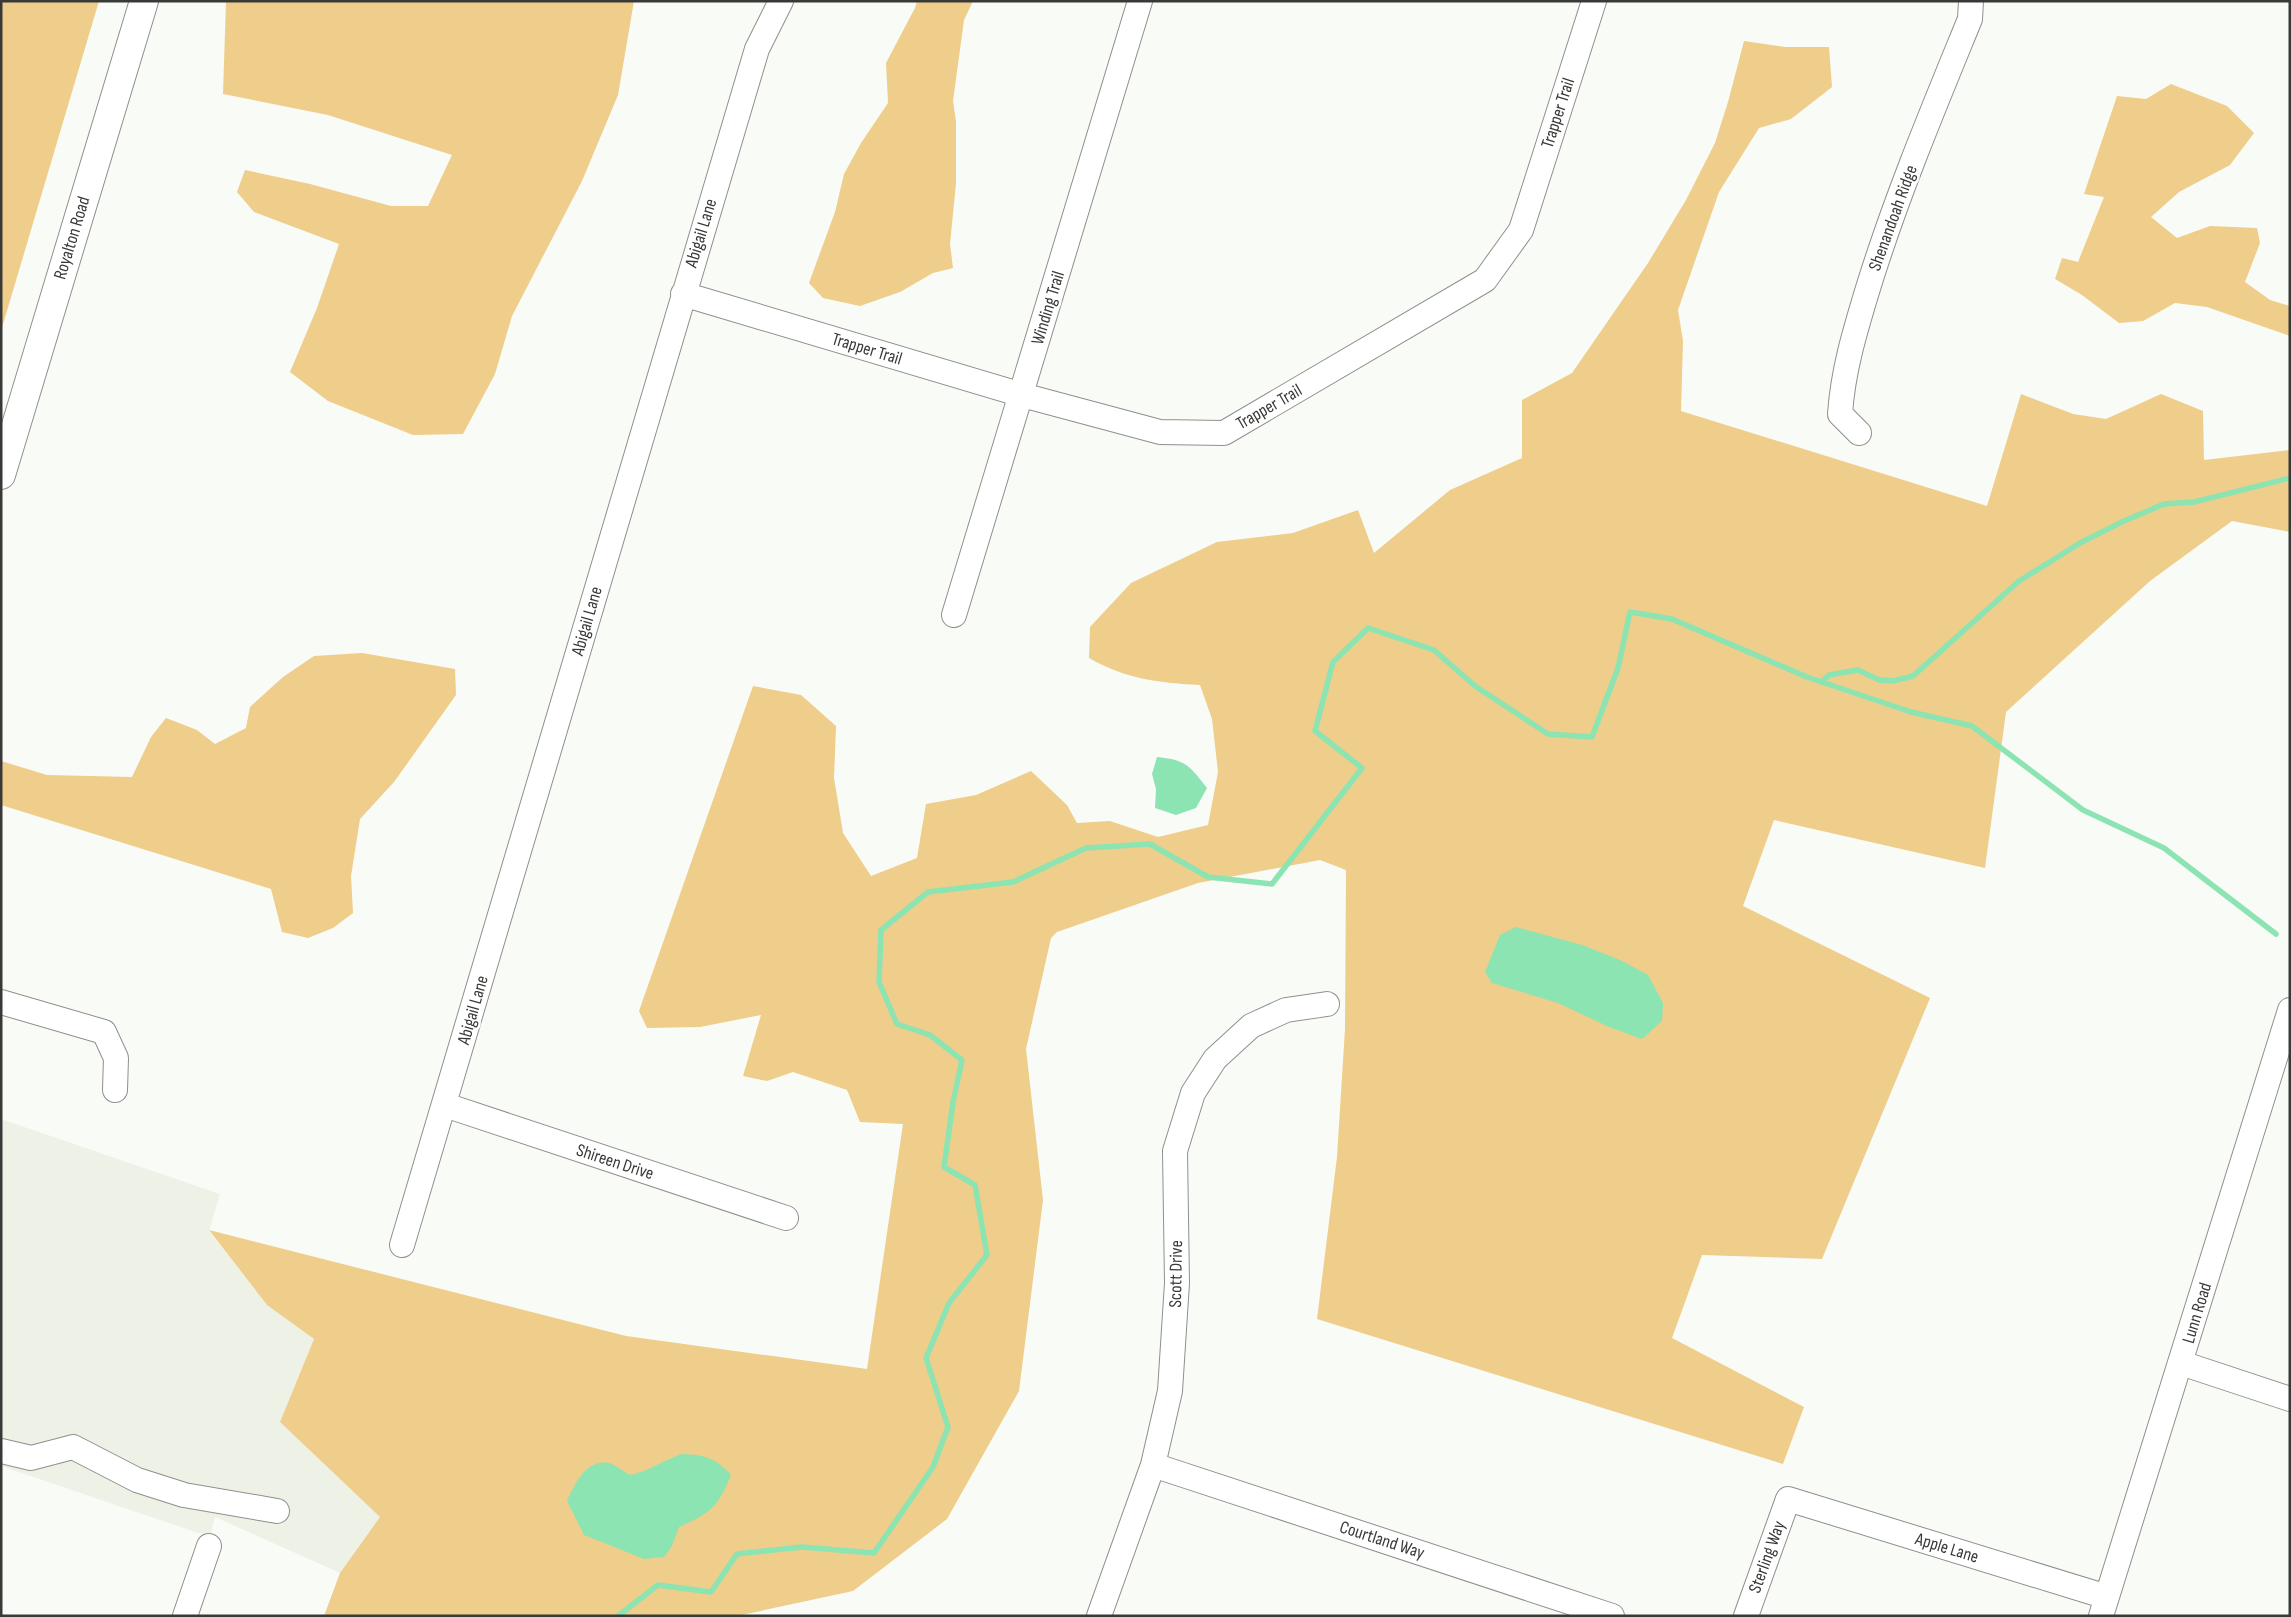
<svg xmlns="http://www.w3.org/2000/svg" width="2291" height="1617" font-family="'Sofia Sans Condensed',sans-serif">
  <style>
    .built { fill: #eef1e6 }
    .green { fill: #efcd8a }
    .water { fill: #8ce4b2 }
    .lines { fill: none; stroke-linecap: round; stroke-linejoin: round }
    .stream { stroke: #8ce4b2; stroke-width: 5.5 }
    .minor-casing { stroke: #8f908c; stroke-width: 26 }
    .major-casing { stroke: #8f908c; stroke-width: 30 }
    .minor { stroke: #fff; stroke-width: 24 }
    .major { stroke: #fff; stroke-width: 28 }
    .labels { text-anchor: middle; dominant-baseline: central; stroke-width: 5; stroke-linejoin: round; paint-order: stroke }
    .street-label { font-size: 18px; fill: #393a38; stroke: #fff }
  </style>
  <rect width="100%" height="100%" fill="#f9fbf7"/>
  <path class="built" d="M 1,1119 L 220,1194 L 209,1231 L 267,1305 L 314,1339 L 280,1422 L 380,1517 L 340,1573 L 215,1517 L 210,1537 L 1,1466 Z"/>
  <path class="green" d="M 1,1 L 99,1 L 1,331 Z
    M 226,1 L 634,1 L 618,95 L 582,181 L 512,316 L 495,374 L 463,434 L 413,435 L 328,401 L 290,372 L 317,308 L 339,244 L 254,212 L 237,192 L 245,170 L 310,184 L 391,206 L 428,206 L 452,155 L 328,115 L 223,94 Z
    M 917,1 L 973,1 L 964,20 L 953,101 L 956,121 L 956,183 L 950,244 L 953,268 L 933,273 L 900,292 L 860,306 L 823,298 L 809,283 L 835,212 L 844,174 L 861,143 L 888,103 L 886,63 L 915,8 Z
    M 1744,41 L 1785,47 L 1829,47 L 1832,87 L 1791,119 L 1759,128 L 1719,192 L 1678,310 L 1683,341 L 1681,411 L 1987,506 L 2021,394 L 2073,414 L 2106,419 L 2161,394 L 2203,411 L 2204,460 L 2290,450 L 2290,532 L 2232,521 L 2150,581 L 2006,712 L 1985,868 L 1774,820 L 1743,906 L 1930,998 L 1822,1259 L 1702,1255 L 1672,1338 L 1804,1407 L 1783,1464 L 1317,1319 L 1337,1157 L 1345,1029 L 1346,870 L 1320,860 L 1198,883 L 1057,932 L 1051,938 L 1026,1049 L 1043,1200 L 1019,1391 L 947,1519 L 853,1591 L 737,1616 L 324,1616 L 340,1573 L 380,1517 L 280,1422 L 314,1339 L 267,1305 L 209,1230 L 626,1336 L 867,1369 L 903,1124 L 860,1122 L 847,1090 L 793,1072 L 767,1081 L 743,1076 L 761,1015 L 700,1027 L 647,1028 L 639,1011 L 753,686 L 801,695 L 836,726 L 834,778 L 843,833 L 871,876 L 917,858 L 926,804 L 976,795 L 1031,771 L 1067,805 L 1077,823 L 1110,821 L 1158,837 L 1208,825 L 1218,772 L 1212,719 L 1200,685 C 1160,683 1125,679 1089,658 L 1090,627 L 1131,583 L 1217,542 L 1293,533 L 1358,510 L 1374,553 L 1450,490 L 1522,458 L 1522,400 L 1572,373 L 1648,263 L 1686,200 L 1715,143 L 1728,102 Z
    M 2171,84 L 2227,106 L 2254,133 L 2230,165 L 2179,192 L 2151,217 L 2177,238 L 2210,226 L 2257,228 L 2260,243 L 2245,282 L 2270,300 L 2290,306 L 2290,336 L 2207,307 L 2175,303 L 2143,321 L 2119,323 L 2082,295 L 2055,279 L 2062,258 L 2078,262 L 2104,197 L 2084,194 L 2117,96 L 2146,99 Z
    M 362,653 L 455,669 L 456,695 L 394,782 L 360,819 L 351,876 L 353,913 L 333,928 L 308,938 L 282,932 L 271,889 L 1,805 L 1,761 L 47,775 L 132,777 L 151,737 L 166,718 L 197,730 L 215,744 L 246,728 L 250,707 L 283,677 L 314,656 Z"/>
  <path class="water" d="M 1157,757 C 1186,760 1189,765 1207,788 L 1196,808 L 1176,815 L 1155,808 L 1156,789 L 1152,774 Z
    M 1516,927 L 1582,945 L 1620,960 L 1648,975 L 1663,1003 L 1662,1021 L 1642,1039 L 1609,1027 L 1558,1003 L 1492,983 L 1485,972 L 1500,935 Z
    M 682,1454 C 705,1455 716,1458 731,1475 C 718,1507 711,1513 679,1527 L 672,1546 L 664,1557 L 644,1559 L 584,1535 L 567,1501 C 575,1484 586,1459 609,1463 C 616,1465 624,1472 630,1475 C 649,1471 664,1460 682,1454 Z"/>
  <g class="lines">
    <path class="stream" d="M 1821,682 L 1829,675 L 1858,670 L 1879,680 L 1893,681 L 1913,676 L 2019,581 L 2080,543 L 2124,521 L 2164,504 L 2194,502 L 2290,478
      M 618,1616 L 658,1585 L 711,1592 L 737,1554 L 802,1547 L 874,1553 L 933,1467 L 948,1427 L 926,1358 L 949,1303 L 987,1255 L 975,1185 L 944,1167 L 953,1102 L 962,1060 L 930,1035 L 897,1024 L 879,982 L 881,930 L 928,892 L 1013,882 L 1086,848 L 1150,844 L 1208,877 L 1272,884 L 1362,768 L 1315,731 L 1333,662 L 1368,628 L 1434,650 L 1475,686 L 1548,734 L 1592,737 L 1618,668 L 1630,612 L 1672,619 L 1807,677 L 1911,712 L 1972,726 L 2083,810 L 2164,848 L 2276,934"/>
    <defs>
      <path id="minor" d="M 683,294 L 1022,395 L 1160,432 L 1224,433 L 1485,280 L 1521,230 L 1594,1
        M 1859,433 L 1840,414 C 1843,369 1856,328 1869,285 C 1897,195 1934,107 1970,19 L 1971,1
        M 954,615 L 1140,1
        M 1,1002 L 104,1032 L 116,1058 L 115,1090
        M 445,1105 L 786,1218
        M 402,1245 L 757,49 L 781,1
        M 2181,1363 L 2290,1399
        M 1,1451 L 31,1458 L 73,1447 L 137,1480 L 184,1495 L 277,1511
        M 1153,1465 L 1612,1616
        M 185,1616 L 209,1546
        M 1099,1616 L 1153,1465 L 1170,1391 L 1177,1283 L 1175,1151 L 1193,1093 L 1215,1059 L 1251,1026 L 1286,1010 L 1327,1004
        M 1746,1616 L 1788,1499 L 2107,1597
        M 2101,1616 L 2290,1010"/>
      <path id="major" d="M 1,475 L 144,1"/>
    </defs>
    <use href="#minor" class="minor-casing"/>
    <use href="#major" class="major-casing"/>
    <use href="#minor" class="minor"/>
    <use href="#major" class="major"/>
  </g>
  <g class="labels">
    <g class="street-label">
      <text transform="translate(1558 113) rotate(-72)">Trapper Trail</text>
      <text transform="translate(1893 218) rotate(-70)">Shenandoah Ridge</text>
      <text transform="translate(701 233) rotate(-73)">Abigail Lane</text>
      <text transform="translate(72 238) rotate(-73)">Royalton Road</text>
      <text transform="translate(1048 308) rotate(-73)">Winding Trail</text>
      <text transform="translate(867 349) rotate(17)">Trapper Trail</text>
      <text transform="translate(1269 407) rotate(-30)">Trapper Trail</text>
      <text transform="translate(587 621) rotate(-74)">Abigail Lane</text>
      <text transform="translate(473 1010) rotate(-74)">Abigail Lane</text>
      <text transform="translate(615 1162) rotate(18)">Shireen Drive</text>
      <text transform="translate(1176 1274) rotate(-89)">Scott Drive</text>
      <text transform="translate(2197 1313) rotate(-73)">Lunn Road</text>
      <text transform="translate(1382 1540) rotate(18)">Courtland Way</text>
      <text transform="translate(1947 1548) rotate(17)">Apple Lane</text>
      <text transform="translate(1767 1557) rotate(-70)">Sterling Way</text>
    </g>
  </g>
  <rect width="2291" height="1617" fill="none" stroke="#393a38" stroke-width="5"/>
</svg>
